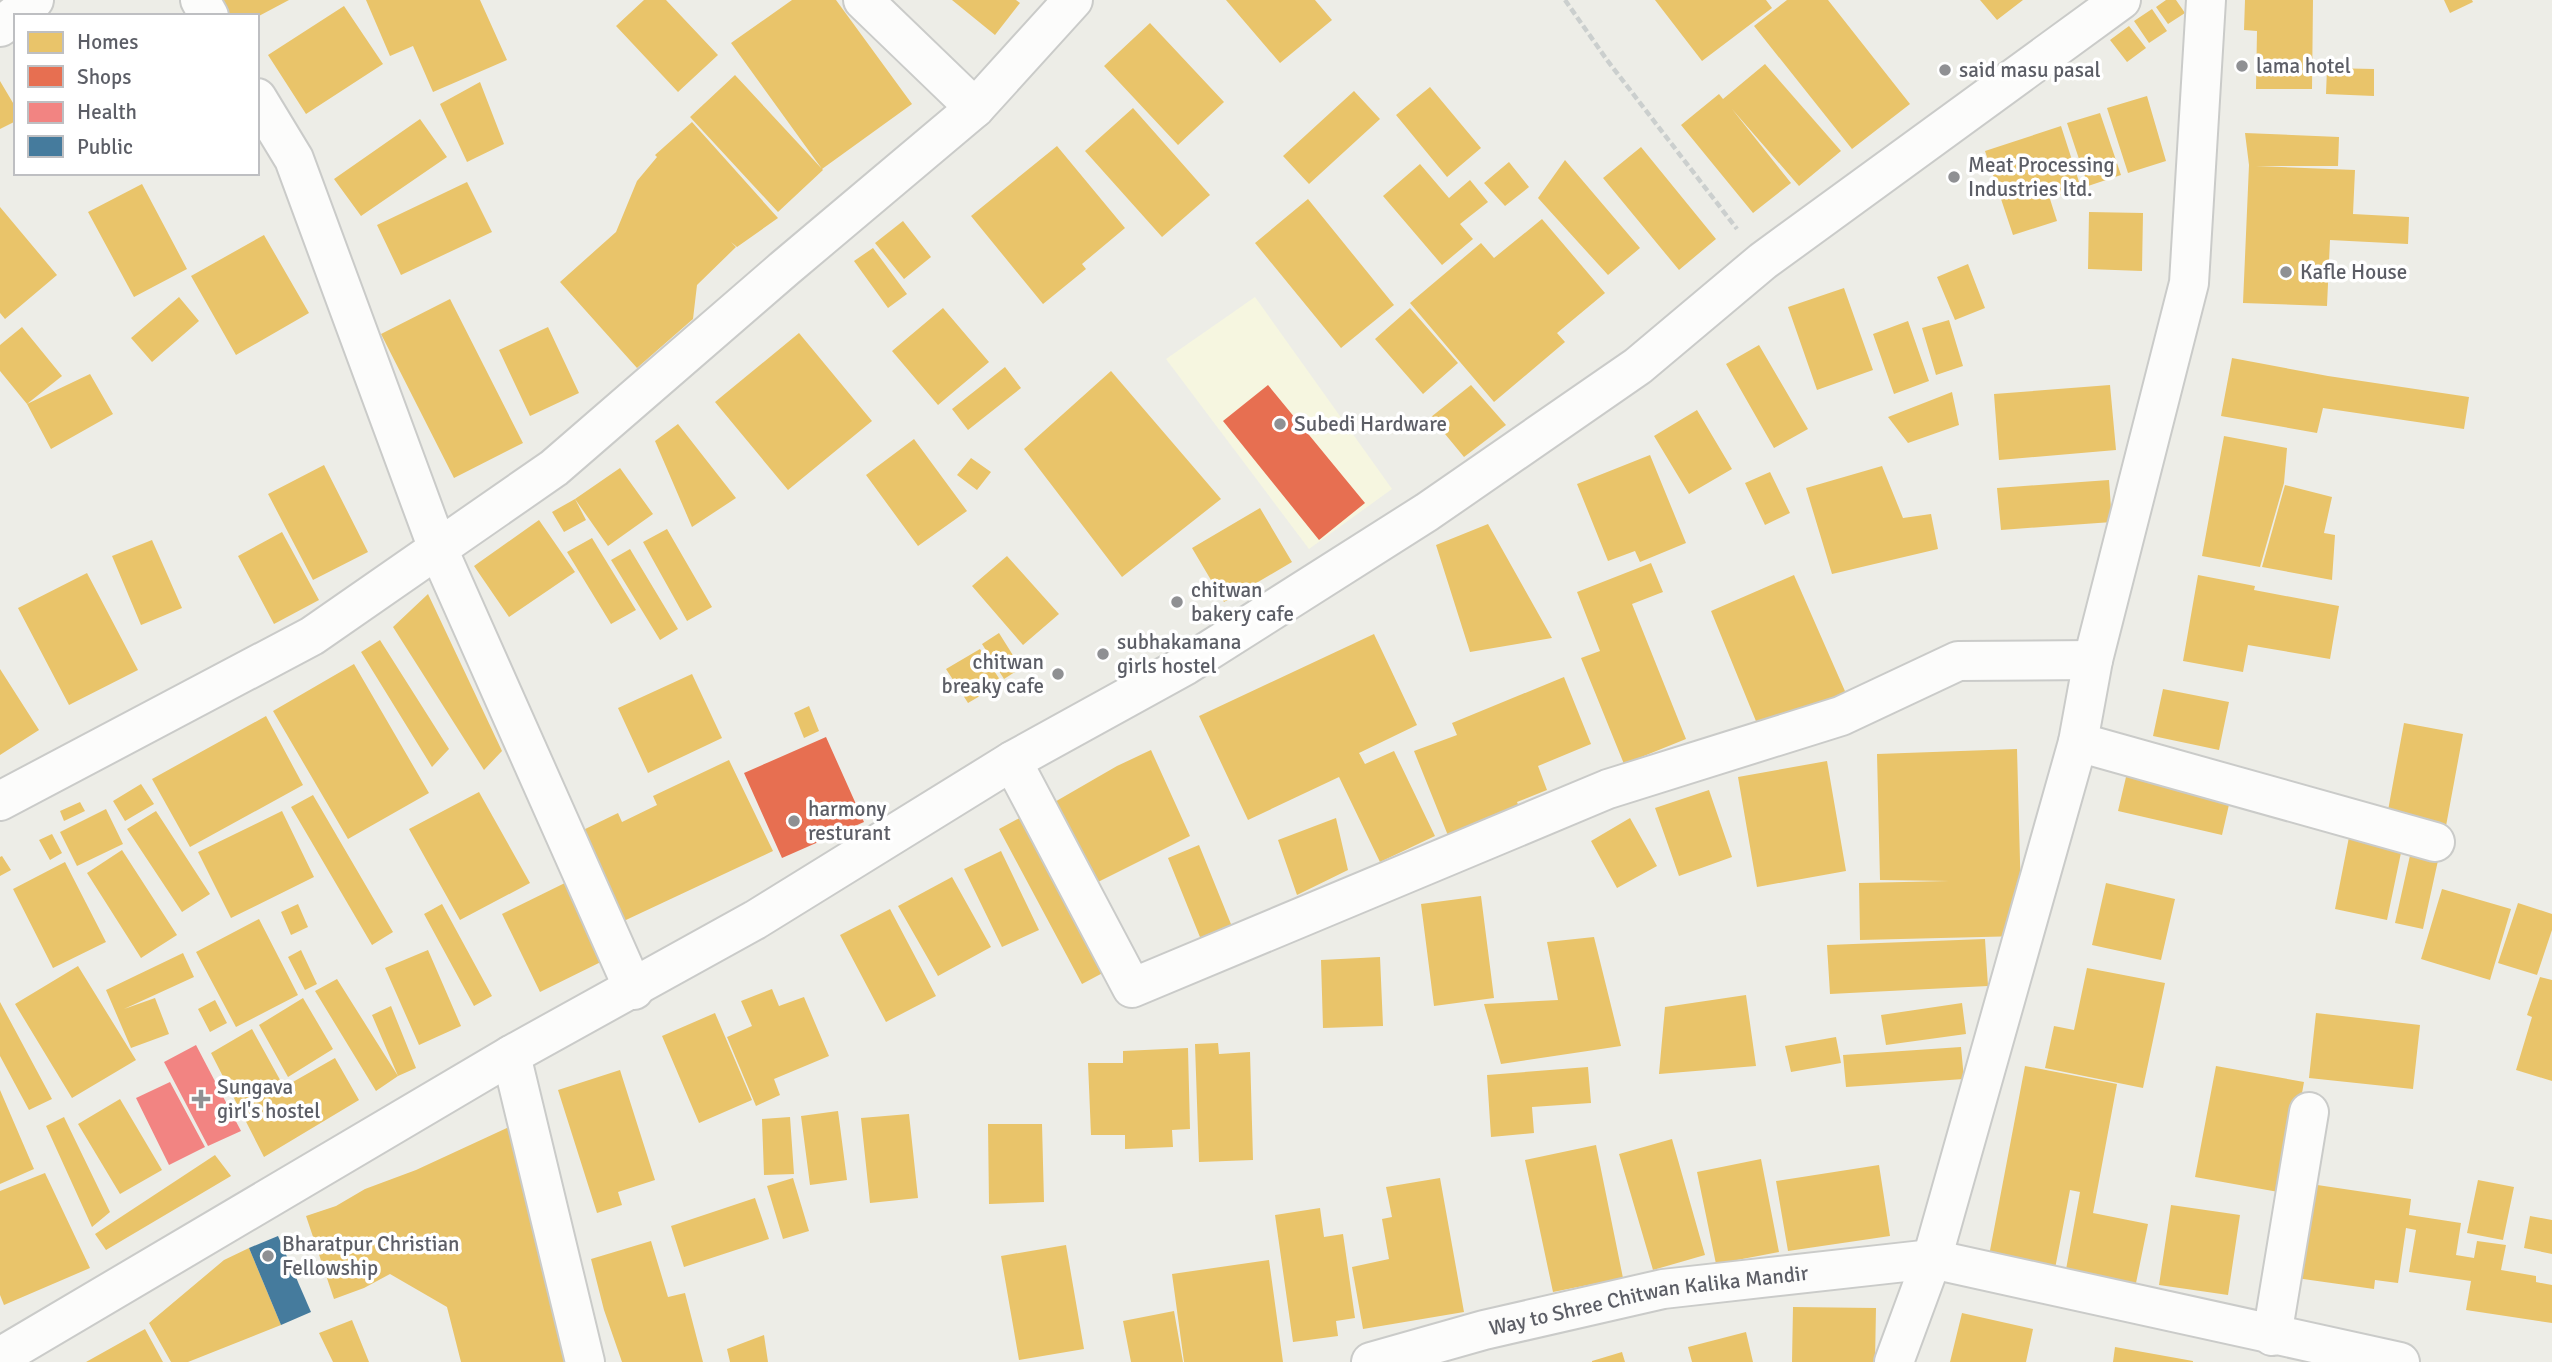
<svg xmlns="http://www.w3.org/2000/svg" width="2552" height="1362" font-family="Signika,sans-serif">
  <style>
    .commercial { fill: #f6f6e0 }
    .homes { fill: #e9c46a }
    .shops { fill: #e76f51 }
    .health { fill: #f28482 }
    .public { fill: #457b9d }
    .lines { fill: none; stroke-linecap: round; stroke-linejoin: round }
    .minor-casing { stroke: #cacbc9; stroke-width: 42 }
    .path { stroke: #cbcfce; stroke-width: 4.5; stroke-dasharray: 7 3.5; stroke-linecap: butt }
    .minor { stroke: #fcfcfb; stroke-width: 38 }
    .poi-dot { fill: #8f9093; stroke: #fff; stroke-width: 2.5 }
    .labels { text-anchor: middle; dominant-baseline: central; stroke-width: 7; stroke-linejoin: round; paint-order: stroke }
    .poi-label { font-size: 21px; fill: #5c5e66; stroke: #fff; text-anchor: start }
    .street-label { font-size: 21px; fill: #5c5e66; stroke: #fff }
  </style>
  <rect width="100%" height="100%" fill="#edede7"/>
  <path class="commercial" d="M 1255,297 L 1392,489 L 1309,549 L 1166,359 Z"/>
  <path class="homes" d="M 214,0 L 289,0 L 257,17 L 223,16 Z
    M 366,0 L 480,0 L 507,60 L 433,92 L 413,46 L 390,56 Z
    M 644,0 L 666,0 L 718,55 L 678,92 L 616,26 Z
    M 792,0 L 836,0 L 912,104 L 822,169 L 731,43 Z
    M 952,0 L 1016,0 L 1020,3 L 995,35 Z
    M 1226,0 L 1315,0 L 1332,20 L 1280,63 Z
    M 1655,0 L 1766,0 L 1772,8 L 1702,61 Z
    M 1787,0 L 1828,0 L 1910,104 L 1852,149 L 1754,26 Z
    M 1980,0 L 2023,0 L 1997,20 Z
    M 2166,0 L 2176,0 L 2185,13 L 2168,24 L 2156,7 Z
    M 2245,0 L 2313,0 L 2312,89 L 2256,89 L 2257,31 L 2244,30 Z
    M 2444,0 L 2472,0 L 2473,2 L 2450,13 Z
    M 344,6 L 383,64 L 306,114 L 268,55 Z
    M 2152,9 L 2167,31 L 2149,43 L 2134,21 Z
    M 1150,23 L 1224,102 L 1178,145 L 1104,66 Z
    M 2129,26 L 2146,48 L 2127,62 L 2110,40 Z
    M 1765,64 L 1841,151 L 1799,186 L 1732,109 L 1791,183 L 1753,213 L 1681,125 L 1719,94 L 1723,99 Z
    M 2327,68 L 2374,69 L 2374,96 L 2326,94 Z
    M 735,75 L 823,170 L 778,212 L 690,117 Z
    M 0,81 L 16,108 L 16,121 L 0,129 Z
    M 480,82 L 504,144 L 467,162 L 440,104 Z
    M 1430,87 L 1481,148 L 1447,177 L 1396,115 Z
    M 1354,91 L 1380,119 L 1309,184 L 1283,156 Z
    M 2147,96 L 2166,161 L 2128,173 L 2107,108 Z
    M 1133,108 L 1210,195 L 1162,237 L 1085,151 Z
    M 2100,113 L 2121,175 L 2088,186 L 2067,123 Z
    M 420,119 L 447,157 L 361,216 L 334,179 Z
    M 692,122 L 778,218 L 737,247 L 731,242 L 736,247 L 697,285 L 693,319 L 637,368 L 560,282 L 616,232 L 637,181 L 657,157 L 655,155 Z
    M 2061,126 L 2081,188 L 2050,199 L 2057,221 L 2013,235 L 1985,151 Z
    M 2245,133 L 2339,137 L 2338,166 L 2256,166 L 2355,170 L 2353,214 L 2409,217 L 2408,244 L 2330,240 L 2327,306 L 2243,303 L 2249,165 Z
    M 1057,146 L 1125,228 L 1082,264 L 1086,269 L 1043,304 L 971,216 Z
    M 1641,147 L 1716,239 L 1679,270 L 1603,178 Z
    M 1565,160 L 1640,248 L 1608,275 L 1538,198 Z
    M 1509,162 L 1529,187 L 1505,206 L 1484,183 Z
    M 1420,164 L 1449,198 L 1470,180 L 1488,202 L 1460,224 L 1473,239 L 1442,265 L 1383,196 Z
    M 467,182 L 492,232 L 401,275 L 377,225 Z
    M 142,184 L 187,269 L 134,297 L 88,212 Z
    M 1308,199 L 1394,305 L 1341,348 L 1255,243 Z
    M 0,207 L 57,275 L 5,319 L 0,313 Z
    M 2089,212 L 2143,213 L 2142,271 L 2088,269 Z
    M 1542,219 L 1605,293 L 1557,333 L 1565,342 L 1494,402 L 1410,303 L 1481,243 L 1494,258 Z
    M 903,221 L 931,257 L 904,279 L 875,243 Z
    M 264,235 L 309,313 L 236,355 L 191,276 Z
    M 873,248 L 907,294 L 888,308 L 854,261 Z
    M 1968,264 L 1985,308 L 1955,320 L 1937,277 Z
    M 1844,288 L 1873,370 L 1817,390 L 1788,307 Z
    M 179,297 L 199,321 L 152,362 L 131,338 Z
    M 450,299 L 523,443 L 454,478 L 381,334 Z
    M 943,308 L 989,362 L 938,405 L 892,351 Z
    M 1410,308 L 1458,363 L 1423,394 L 1375,339 Z
    M 1949,320 L 1963,366 L 1936,375 L 1922,328 Z
    M 1908,321 L 1929,381 L 1894,394 L 1873,334 Z
    M 22,327 L 62,376 L 27,404 L 0,371 L 0,345 Z
    M 548,327 L 579,393 L 530,416 L 499,350 Z
    M 799,333 L 872,421 L 788,490 L 715,402 Z
    M 1759,345 L 1808,429 L 1774,448 L 1726,364 Z
    M 2232,358 L 2328,376 L 2469,397 L 2464,429 L 2323,408 L 2317,433 L 2221,416 Z
    M 1005,367 L 1021,388 L 968,430 L 952,409 Z
    M 1111,371 L 1221,499 L 1122,577 L 1024,449 Z
    M 90,374 L 113,414 L 51,449 L 27,404 Z
    M 1471,385 L 1506,425 L 1464,457 L 1431,417 Z
    M 2110,385 L 2116,450 L 1999,460 L 1994,394 Z
    M 1952,392 L 1959,425 L 1908,443 L 1888,417 Z
    M 1697,410 L 1732,469 L 1689,494 L 1654,436 Z
    M 678,424 L 736,498 L 692,527 L 655,441 Z
    M 2224,436 L 2287,448 L 2284,483 L 2260,567 L 2202,556 Z
    M 914,439 L 967,511 L 918,546 L 866,475 Z
    M 1650,455 L 1686,543 L 1640,562 L 1635,551 L 1608,561 L 1577,484 Z
    M 971,458 L 991,472 L 977,490 L 957,475 Z
    M 324,465 L 368,552 L 313,580 L 268,494 Z
    M 1882,466 L 1903,518 L 1931,514 L 1938,549 L 1832,574 L 1806,488 Z
    M 620,468 L 653,514 L 608,546 L 575,499 L 586,520 L 564,532 L 552,512 L 575,499 Z
    M 1770,472 L 1790,513 L 1765,525 L 1745,483 Z
    M 2109,480 L 2112,522 L 2001,530 L 1997,488 Z
    M 2285,485 L 2332,497 L 2324,533 L 2335,535 L 2332,580 L 2262,567 Z
    M 1260,508 L 1292,562 L 1224,602 L 1192,548 Z
    M 539,520 L 575,572 L 509,617 L 474,566 Z
    M 1488,524 L 1552,638 L 1470,652 L 1436,545 Z
    M 667,529 L 712,607 L 687,621 L 643,542 Z
    M 282,532 L 319,600 L 274,624 L 238,556 Z
    M 592,538 L 636,610 L 611,624 L 567,552 Z
    M 152,540 L 182,608 L 141,625 L 112,556 Z
    M 630,549 L 678,629 L 660,640 L 611,560 Z
    M 1007,556 L 1059,614 L 1023,645 L 972,586 Z
    M 1651,563 L 1663,592 L 1632,604 L 1686,739 L 1624,764 L 1581,658 L 1600,651 L 1577,592 Z
    M 87,573 L 138,670 L 69,705 L 18,608 Z
    M 1794,575 L 1848,698 L 1760,731 L 1711,611 Z
    M 2198,575 L 2255,586 L 2254,590 L 2339,606 L 2330,659 L 2248,645 L 2243,672 L 2183,661 Z
    M 428,594 L 502,751 L 484,770 L 393,627 Z
    M 999,633 L 1021,668 L 1004,679 L 982,644 Z
    M 1374,634 L 1417,725 L 1359,753 L 1365,764 L 1394,751 L 1435,836 L 1380,862 L 1339,777 L 1248,820 L 1199,716 Z
    M 380,640 L 449,749 L 432,767 L 361,652 Z
    M 980,649 L 1002,683 L 968,703 L 946,669 Z
    M 354,664 L 429,793 L 348,839 L 273,711 Z
    M 0,669 L 39,730 L 0,755 Z
    M 692,674 L 722,738 L 648,773 L 618,708 Z
    M 1564,677 L 1591,744 L 1538,766 L 1547,790 L 1517,802 L 1520,809 L 1449,838 L 1414,751 L 1457,735 L 1452,723 Z
    M 2163,689 L 2229,702 L 2219,750 L 2153,736 Z
    M 809,706 L 819,731 L 804,738 L 794,713 Z
    M 266,716 L 303,785 L 190,847 L 152,779 Z
    M 2404,723 L 2463,734 L 2446,826 L 2387,816 Z
    M 2017,749 L 2022,936 L 1860,940 L 1859,883 L 1949,881 L 1880,880 L 1877,754 Z
    M 1151,750 L 1190,836 L 1088,887 L 1046,807 L 1117,766 Z
    M 729,760 L 773,851 L 611,927 L 579,832 L 618,813 L 622,822 L 657,805 L 653,796 Z
    M 2130,760 L 2234,783 L 2222,835 L 2118,811 Z
    M 1827,761 L 1846,871 L 1757,887 L 1738,777 Z
    M 141,784 L 154,804 L 125,821 L 113,801 Z
    M 1709,790 L 1732,857 L 1679,876 L 1655,808 Z
    M 479,792 L 530,883 L 460,920 L 409,829 Z
    M 313,795 L 393,932 L 372,945 L 291,807 Z
    M 80,802 L 85,811 L 64,821 L 60,811 Z
    M 106,809 L 123,844 L 77,866 L 60,832 Z
    M 156,811 L 210,894 L 182,912 L 127,829 Z
    M 282,811 L 314,877 L 231,918 L 198,852 Z
    M 1029,813 L 1112,968 L 1082,984 L 999,829 Z
    M 1336,818 L 1348,870 L 1297,895 L 1278,840 Z
    M 1630,818 L 1657,866 L 1617,888 L 1591,841 Z
    M 52,834 L 62,853 L 50,860 L 39,840 Z
    M 2349,837 L 2402,848 L 2387,920 L 2335,909 Z
    M 1199,845 L 1237,939 L 1206,952 L 1168,858 Z
    M 122,850 L 177,935 L 141,958 L 87,873 Z
    M 1001,851 L 1039,930 L 1002,947 L 964,869 Z
    M 2411,851 L 2439,856 L 2423,929 L 2395,923 Z
    M 2,856 L 11,870 L 0,876 L 0,857 Z
    M 65,862 L 106,942 L 53,968 L 13,889 Z
    M 952,877 L 991,947 L 938,976 L 898,906 Z
    M 573,879 L 611,957 L 540,992 L 502,914 Z
    M 2106,883 L 2175,899 L 2161,960 L 2092,945 Z
    M 2442,889 L 2511,909 L 2490,980 L 2421,959 Z
    M 1481,896 L 1494,998 L 1434,1006 L 1421,904 Z
    M 2518,903 L 2552,914 L 2552,930 L 2537,975 L 2498,963 Z
    M 298,904 L 308,927 L 291,935 L 281,912 Z
    M 442,904 L 492,996 L 474,1006 L 424,914 Z
    M 890,909 L 936,996 L 886,1022 L 840,935 Z
    M 259,919 L 298,995 L 236,1027 L 196,952 Z
    M 1594,937 L 1621,1046 L 1501,1064 L 1484,1004 L 1558,1000 L 1547,942 Z
    M 1985,939 L 1988,986 L 1830,994 L 1827,945 Z
    M 301,950 L 317,984 L 305,990 L 288,957 Z
    M 428,950 L 461,1026 L 419,1045 L 385,968 Z
    M 183,953 L 194,977 L 124,1009 L 155,998 L 169,1034 L 131,1048 L 106,990 Z
    M 1380,957 L 1383,1026 L 1323,1028 L 1321,960 Z
    M 78,966 L 136,1060 L 72,1098 L 15,1004 Z
    M 2087,968 L 2165,983 L 2143,1088 L 2045,1068 L 2054,1026 L 2074,1030 Z
    M 2540,977 L 2552,980 L 2552,1081 L 2516,1070 L 2532,1017 L 2527,1015 Z
    M 337,979 L 398,1076 L 372,1015 L 391,1006 L 416,1068 L 398,1076 L 376,1091 L 315,991 Z
    M 772,989 L 779,1006 L 804,997 L 829,1056 L 774,1079 L 780,1095 L 756,1106 L 727,1037 L 752,1026 L 741,1001 Z
    M 1746,995 L 1756,1066 L 1659,1074 L 1665,1007 Z
    M 303,998 L 333,1049 L 288,1077 L 259,1025 Z
    M 215,1000 L 227,1023 L 210,1032 L 198,1009 Z
    M 0,1002 L 52,1099 L 29,1110 L 0,1056 Z
    M 1962,1003 L 1966,1034 L 1886,1045 L 1881,1015 Z
    M 715,1013 L 752,1100 L 699,1123 L 662,1036 Z
    M 2316,1013 L 2420,1025 L 2413,1089 L 2309,1078 Z
    M 252,1029 L 284,1087 L 335,1058 L 359,1100 L 264,1157 L 211,1053 Z
    M 1836,1037 L 1841,1063 L 1791,1072 L 1785,1046 Z
    M 1218,1043 L 1219,1054 L 1250,1052 L 1253,1160 L 1199,1162 L 1195,1044 Z
    M 1961,1047 L 1964,1079 L 1846,1087 L 1843,1055 Z
    M 1188,1048 L 1190,1129 L 1172,1130 L 1173,1147 L 1125,1149 L 1125,1135 L 1091,1135 L 1088,1063 L 1123,1063 L 1123,1051 Z
    M 2025,1066 L 2117,1084 L 2093,1213 L 2148,1224 L 2135,1288 L 2065,1275 L 2080,1192 L 2070,1190 L 2054,1274 L 1988,1261 Z
    M 2216,1066 L 2304,1082 L 2284,1193 L 2195,1177 Z
    M 1588,1067 L 1591,1103 L 1532,1107 L 1534,1133 L 1491,1137 L 1487,1075 Z
    M 620,1070 L 655,1180 L 618,1192 L 622,1205 L 597,1213 L 558,1090 Z
    M 0,1090 L 34,1169 L 0,1184 Z
    M 120,1099 L 162,1170 L 120,1194 L 78,1124 Z
    M 838,1111 L 847,1180 L 810,1185 L 801,1116 Z
    M 909,1114 L 918,1198 L 870,1203 L 861,1118 Z
    M 64,1117 L 110,1212 L 92,1227 L 46,1126 Z
    M 790,1117 L 794,1174 L 764,1175 L 762,1119 Z
    M 988,1124 L 1042,1124 L 1044,1202 L 989,1204 Z
    M 509,1127 L 567,1362 L 461,1362 L 447,1307 L 390,1274 L 364,1288 L 334,1299 L 306,1216 L 336,1206 L 365,1189 L 416,1170 Z
    M 1672,1139 L 1705,1255 L 1653,1270 L 1619,1154 Z
    M 1596,1145 L 1623,1278 L 1553,1292 L 1525,1160 Z
    M 215,1155 L 231,1176 L 106,1250 L 95,1234 Z
    M 1761,1159 L 1779,1252 L 1716,1264 L 1697,1172 Z
    M 1879,1165 L 1890,1236 L 1788,1251 L 1776,1181 Z
    M 45,1173 L 90,1268 L 4,1305 L 0,1295 L 0,1191 Z
    M 793,1178 L 809,1231 L 783,1239 L 767,1186 Z
    M 1440,1178 L 1464,1312 L 1363,1329 L 1352,1267 L 1389,1259 L 1382,1219 L 1392,1217 L 1386,1187 Z
    M 2478,1180 L 2514,1187 L 2503,1240 L 2467,1233 Z
    M 2304,1183 L 2411,1199 L 2409,1215 L 2461,1223 L 2456,1255 L 2474,1258 L 2477,1241 L 2506,1245 L 2501,1270 L 2536,1276 L 2536,1282 L 2552,1285 L 2552,1323 L 2466,1310 L 2471,1281 L 2409,1272 L 2416,1230 L 2406,1228 L 2398,1283 L 2375,1280 L 2374,1289 L 2289,1277 Z
    M 755,1198 L 769,1239 L 684,1267 L 671,1226 Z
    M 2171,1205 L 2240,1215 L 2228,1295 L 2159,1285 Z
    M 1320,1208 L 1324,1237 L 1343,1234 L 1355,1318 L 1336,1321 L 1338,1336 L 1293,1342 L 1275,1215 Z
    M 2530,1216 L 2552,1220 L 2552,1254 L 2524,1248 Z
    M 651,1241 L 668,1297 L 685,1293 L 703,1362 L 622,1362 L 604,1310 L 591,1259 Z
    M 1066,1245 L 1084,1349 L 1019,1360 L 1001,1256 Z
    M 249,1248 L 281,1325 L 188,1362 L 171,1362 L 149,1323 L 224,1260 Z
    M 1269,1260 L 1283,1362 L 1184,1362 L 1172,1274 Z
    M 1793,1307 L 1876,1308 L 1875,1362 L 1792,1362 Z
    M 1174,1311 L 1183,1362 L 1131,1362 L 1123,1321 Z
    M 1962,1313 L 2033,1329 L 2026,1362 L 1950,1362 Z
    M 352,1320 L 369,1362 L 333,1362 L 319,1333 Z
    M 145,1329 L 163,1362 L 86,1362 Z
    M 1746,1332 L 1753,1362 L 1692,1362 L 1688,1347 Z
    M 764,1335 L 768,1362 L 730,1362 L 727,1349 Z
    M 2115,1347 L 2193,1361 L 2193,1362 L 2113,1362 Z
    M 1622,1352 L 1625,1362 L 1592,1362 L 1592,1361 Z"/>
  <path class="shops" d="M 1268,385 L 1365,503 L 1319,540 L 1223,421 Z
    M 826,737 L 864,822 L 782,858 L 744,773 Z"/>
  <path class="health" d="M 196,1045 L 241,1131 L 208,1146 L 164,1062 Z
    M 170,1082 L 205,1147 L 169,1165 L 136,1098 Z"/>
  <path class="public" d="M 278,1236 L 311,1312 L 281,1325 L 249,1248 Z"/>
  <g class="lines">
    <defs>
      <g id="minor">
        <path d="M 200,0 L 209,16"/>
        <path d="M 863,0 L 975,108"/>
        <path d="M 0,27 L 34,0"/>
        <path d="M 257,98 L 294,159 L 438,549 L 634,990"/>
        <path d="M 2078,742 L 2435,842"/>
        <path d="M 1012,761 L 1132,988 L 1608,789 L 1841,716 L 1958,661 L 2093,660"/>
        <path d="M 0,801 L 312,636 L 554,468 L 785,268 L 975,108 L 1073,0"/>
        <path d="M 511,1055 L 585,1362"/>
        <path d="M 2272,1336 L 2309,1112"/>
        <path d="M 0,1357 L 511,1055 L 755,920 L 1012,761 L 1186,665 L 1427,512 L 1638,366 L 1763,261 L 2121,0"/>
        <path id="s1" d="M 1371,1362 L 1484,1330 L 1663,1289 L 1932,1259 L 2400,1362"/>
        <path d="M 1894,1362 L 1932,1259 L 2078,742 L 2093,660 L 2189,283 L 2206,0"/>
      </g>
    </defs>
    <use href="#minor" class="minor-casing"/>
    <path class="path" d="M 1565,0 L 1607,60 L 1737,229"/>
    <use href="#minor" class="minor"/>
  </g>
  <g class="poi-dot">
    <circle cx="2242" cy="66" r="7"/>
    <circle cx="1945" cy="70" r="7"/>
    <circle cx="1954" cy="177" r="7"/>
    <circle cx="2286" cy="272" r="7"/>
    <circle cx="1280" cy="424" r="7"/>
    <circle cx="1177" cy="602" r="7"/>
    <circle cx="1103" cy="654" r="7"/>
    <circle cx="1058" cy="674" r="7"/>
    <circle cx="794" cy="821" r="7"/>
    <path d="M197.5 1088.5h7v7h7v7h-7v7h-7v-7h-7v-7h7z"/>
    <circle cx="268" cy="1256" r="7"/>
  </g>
  <g class="labels">
    <g class="poi-label">
      <text x="2256" y="66">lama hotel</text>
      <text x="1959" y="70">said masu pasal</text>
      <text x="1968" y="165">Meat Processing<tspan x="1968" dy="24">Industries ltd.</tspan></text>
      <text x="2300" y="272">Kafle House</text>
      <text x="1294" y="424">Subedi Hardware</text>
      <text x="1191" y="590">chitwan<tspan x="1191" dy="24">bakery cafe</tspan></text>
      <text x="1117" y="642">subhakamana<tspan x="1117" dy="24">girls hostel</tspan></text>
      <text x="1044" y="662" text-anchor="end">chitwan<tspan x="1044" dy="24">breaky cafe</tspan></text>
      <text x="808" y="809">harmony<tspan x="808" dy="24">resturant</tspan></text>
      <text x="217" y="1087">Sungava<tspan x="217" dy="24">girl's hostel</tspan></text>
      <text x="282" y="1244">Bharatpur Christian<tspan x="282" dy="24">Fellowship</tspan></text>
    </g>
    <g class="street-label">
      <text stroke="none"><textPath href="#s1" startOffset="285">Way to Shree Chitwan Kalika Mandir</textPath></text>
    </g>
  </g>
  <rect x="14" y="14" width="245" height="161" fill="#ffffff" stroke="#bebfc2" stroke-width="2"/>
  <rect x="28" y="32" width="35" height="21" fill="#e9c46a" stroke="#bebfc2" stroke-width="2"/>
  <text x="77" y="49" font-size="21" fill="#5c5e66">Homes</text>
  <rect x="28" y="66" width="35" height="21" fill="#e76f51" stroke="#bebfc2" stroke-width="2"/>
  <text x="77" y="84" font-size="21" fill="#5c5e66">Shops</text>
  <rect x="28" y="102" width="35" height="21" fill="#f28482" stroke="#bebfc2" stroke-width="2"/>
  <text x="77" y="119" font-size="21" fill="#5c5e66">Health</text>
  <rect x="28" y="136" width="35" height="21" fill="#457b9d" stroke="#bebfc2" stroke-width="2"/>
  <text x="77" y="154" font-size="21" fill="#5c5e66">Public</text>
</svg>
